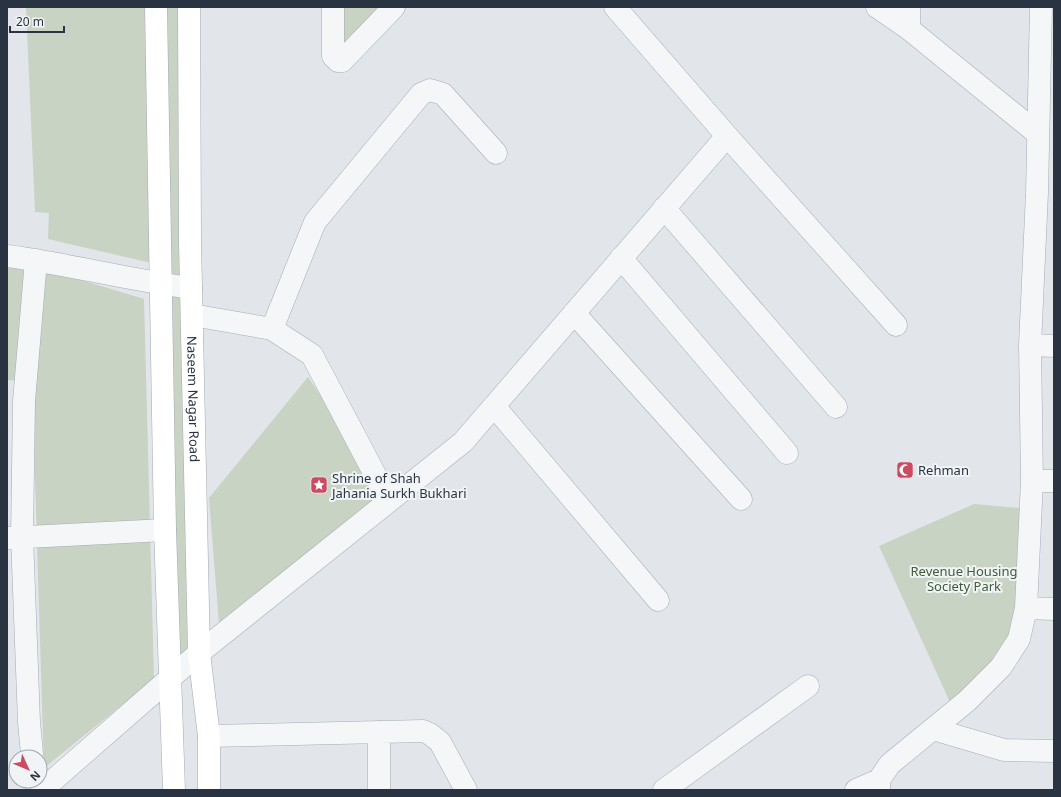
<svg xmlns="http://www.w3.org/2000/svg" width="1061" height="797" font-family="'Noto Sans',sans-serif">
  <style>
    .green { fill: #c8d3c3 }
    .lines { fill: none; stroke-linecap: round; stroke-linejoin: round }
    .minor-casing { stroke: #a7acb4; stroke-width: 23 }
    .major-casing { stroke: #a1aab5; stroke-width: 23 }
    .minor { stroke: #f4f6f8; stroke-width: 22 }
    .major { stroke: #fff; stroke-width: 22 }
    .labels { text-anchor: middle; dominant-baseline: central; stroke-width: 4; stroke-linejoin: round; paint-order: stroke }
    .street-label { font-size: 13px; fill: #2a3341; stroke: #f1f4f7 }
    .poi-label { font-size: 13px; fill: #2a3341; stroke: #f1f4f7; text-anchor: start }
    .park-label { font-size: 13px; fill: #405c38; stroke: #f1f4f7 }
  </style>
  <rect width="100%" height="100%" fill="#e2e5ea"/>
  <path class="green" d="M 26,7 L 190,7 L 199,653 L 170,677 L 160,265 L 48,239 L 49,213 L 35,212 Z
    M 331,7 L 394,7 L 342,61 Z
    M 7,264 L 45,269 L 144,299 L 154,679 L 44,768 L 32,382 L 7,380 Z
    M 308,377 L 391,499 L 220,636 L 209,498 Z
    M 974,504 L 1030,509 L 1019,639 L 954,711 L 879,546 Z"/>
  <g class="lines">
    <defs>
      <path id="minor" d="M 333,7 L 333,56 L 338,61 L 342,61 L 394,7
        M 615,7 L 727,136 L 896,325
        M 877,7 L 909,29
        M 909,7 L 909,29 L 1037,133
        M 664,208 L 836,407
        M 7,256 C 69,264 129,280 191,288
        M 621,258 L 787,453
        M 574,313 L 741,499
        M 192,315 L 272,329 L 312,355 L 389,501
        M 272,329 L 315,222 L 421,94 L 430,90 L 443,94 L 496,153
        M 1030,345 L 1054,346
        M 494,406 L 658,600
        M 1032,481 L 1054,481
        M 7,538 L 165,530
        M 1026,608 L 1054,609
        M 933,729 L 1004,750 L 1054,751
        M 379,732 L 379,790
        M 209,736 L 423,731 L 430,734 L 440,742 L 466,790
        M 32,754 L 29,722 L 22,537 L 24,401 L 36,260
        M 42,790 L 199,653 L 463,442 L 727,136
        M 664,790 L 808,686
        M 856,790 L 879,780
        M 879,790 L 879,780 L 890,764 L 967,701 L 1001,667 L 1019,639 L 1026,608 L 1032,481 L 1030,345 L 1037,193 L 1041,7"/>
      <g id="major">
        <path d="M 156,7 L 165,530 L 174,790"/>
        <path id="s1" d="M 189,7 L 190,241 L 199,653 L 209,736 L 209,790"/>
      </g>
    </defs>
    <use href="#minor" class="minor-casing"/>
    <use href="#major" class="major-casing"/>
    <use href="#minor" class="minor"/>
    <use href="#major" class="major"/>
  </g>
  <defs>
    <symbol id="mosque-square" viewBox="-11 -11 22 22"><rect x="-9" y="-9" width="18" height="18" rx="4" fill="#ca4b62" stroke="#f1f4f7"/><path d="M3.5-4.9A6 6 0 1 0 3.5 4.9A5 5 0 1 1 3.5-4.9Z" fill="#fff"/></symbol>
    <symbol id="sight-square" viewBox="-11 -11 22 22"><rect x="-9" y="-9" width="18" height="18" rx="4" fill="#ca4b62" stroke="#f1f4f7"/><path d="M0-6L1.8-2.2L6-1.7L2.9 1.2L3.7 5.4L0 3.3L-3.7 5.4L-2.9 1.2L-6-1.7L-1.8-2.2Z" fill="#fff"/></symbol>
  </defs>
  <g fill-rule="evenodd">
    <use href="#mosque-square" x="895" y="460" width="20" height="20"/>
    <use href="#sight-square" x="309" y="475" width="20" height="20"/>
  </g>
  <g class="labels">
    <g class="street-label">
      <text stroke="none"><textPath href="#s1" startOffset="392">Naseem Nagar Road</textPath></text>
    </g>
    <g class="poi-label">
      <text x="918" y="470">Rehman</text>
      <text x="332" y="478">Shrine of Shah<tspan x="332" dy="15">Jahania Surkh Bukhari</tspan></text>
    </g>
    <g class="park-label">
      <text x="964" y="571">Revenue Housing<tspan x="964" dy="15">Society Park</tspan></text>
    </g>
  </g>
  <rect width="1061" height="797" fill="none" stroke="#2a3341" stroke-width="16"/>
  <g transform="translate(28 769) rotate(134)"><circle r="19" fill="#f1f4f7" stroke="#a1a7ae"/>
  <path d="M0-3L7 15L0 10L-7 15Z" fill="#ca4b62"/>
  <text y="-6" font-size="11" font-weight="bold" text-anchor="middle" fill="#2a3341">N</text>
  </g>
  <path d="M10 26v6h54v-6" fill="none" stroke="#2a3341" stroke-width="2"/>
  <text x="16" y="26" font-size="12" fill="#2a3341" stroke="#f1f4f7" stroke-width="3" paint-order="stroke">20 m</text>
</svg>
